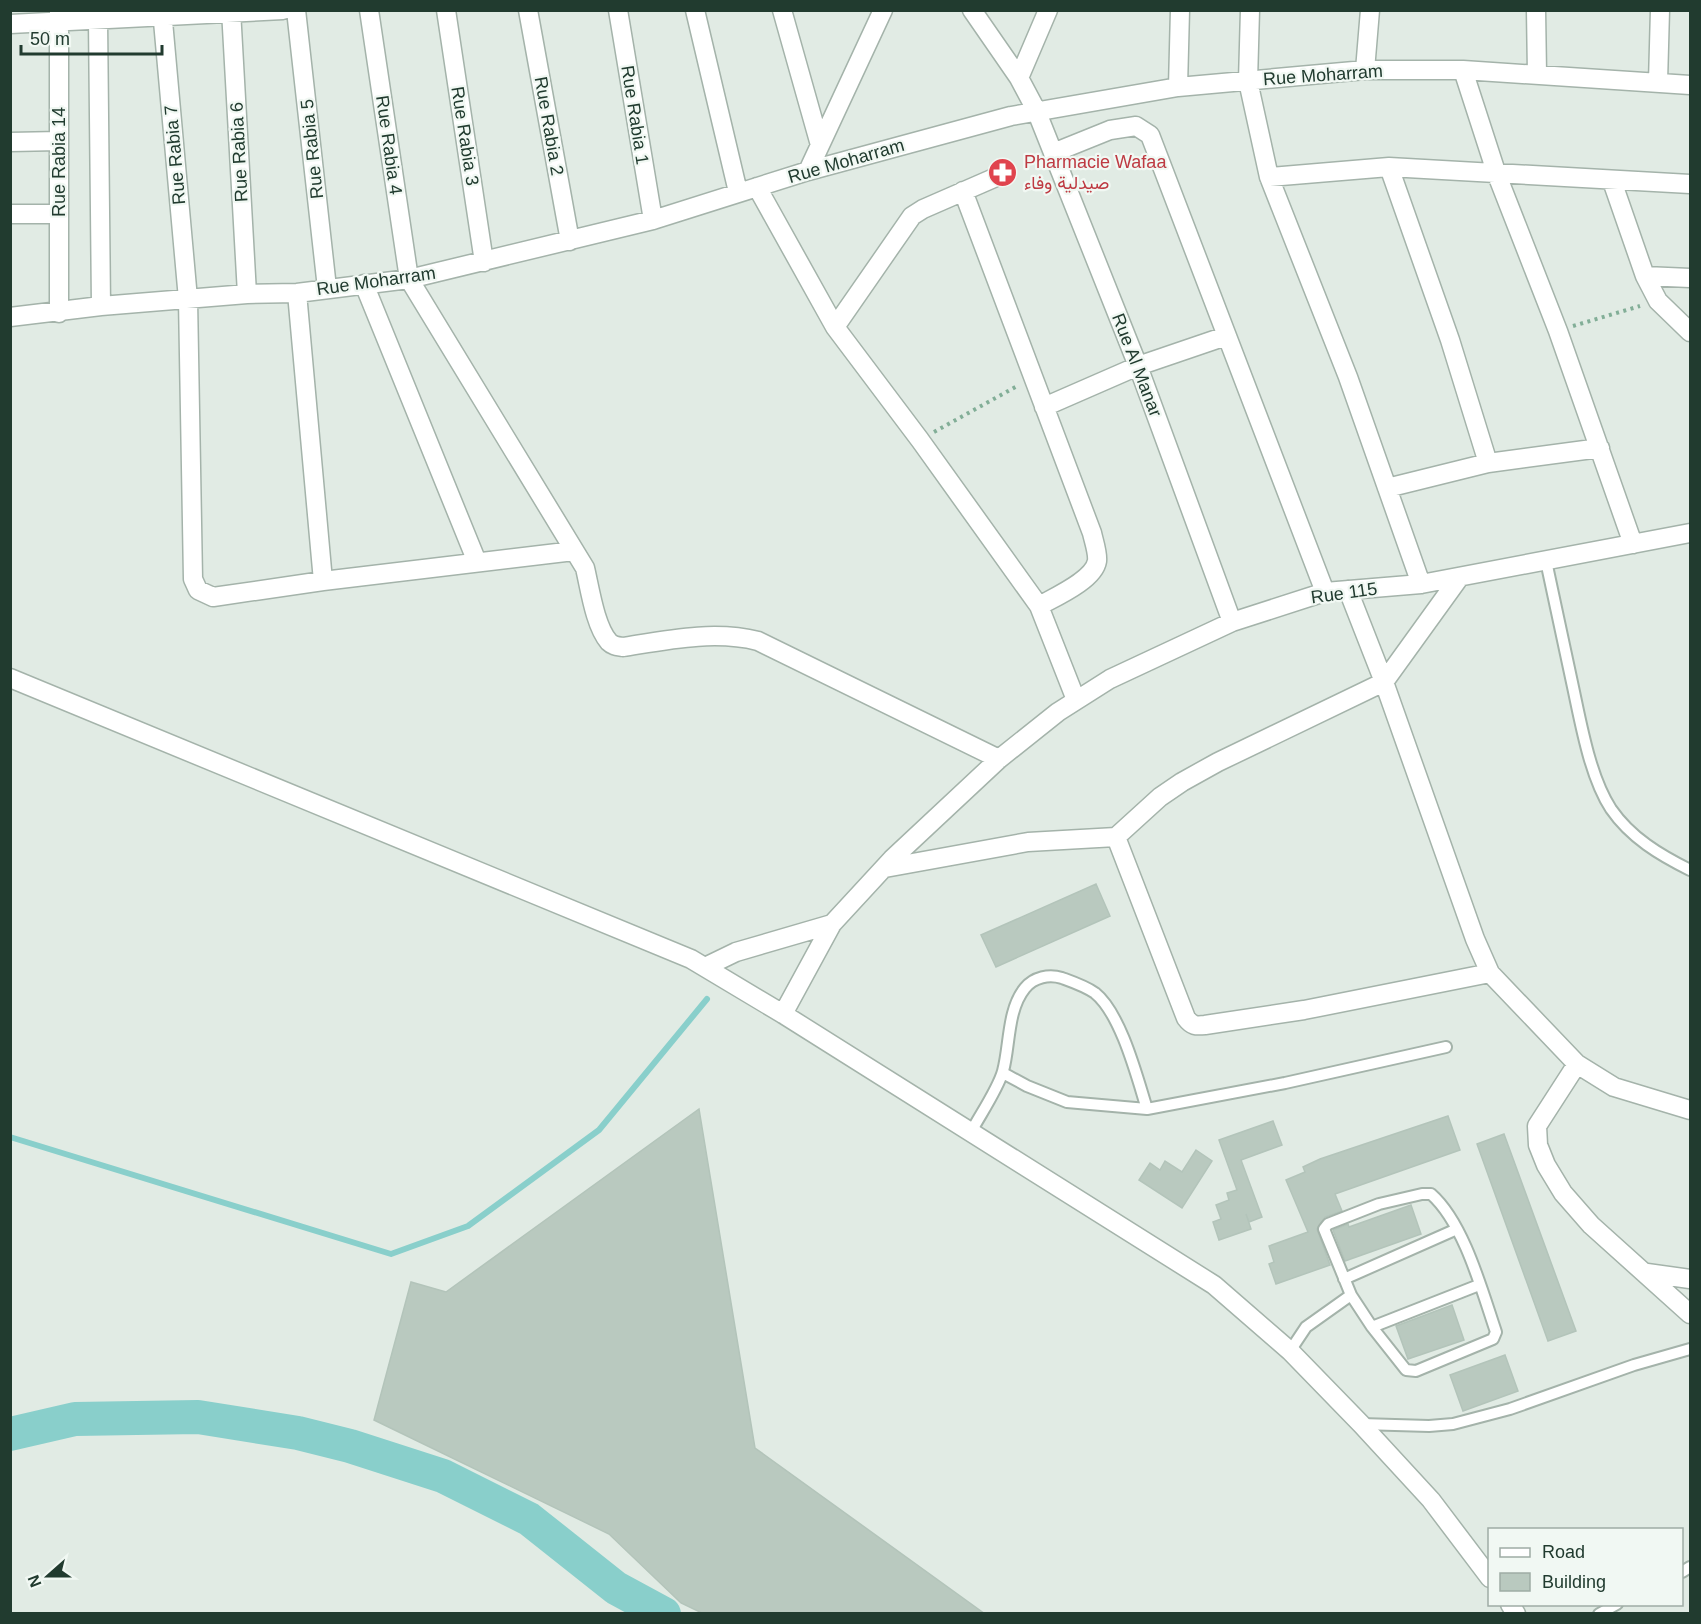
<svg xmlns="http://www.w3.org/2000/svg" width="1701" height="1624" font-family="Helvetica,Vazirmatn,sans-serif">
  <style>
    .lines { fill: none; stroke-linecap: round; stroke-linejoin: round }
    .stream { stroke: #89cfcb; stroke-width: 6 }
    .river { stroke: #89cfcb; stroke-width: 34 }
    .building { fill: #b9c9bf; stroke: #b3c4ba; stroke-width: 1.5 }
    .lane-casing { stroke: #a4b3aa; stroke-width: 14 }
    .street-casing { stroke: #a4b3aa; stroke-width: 21 }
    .path { stroke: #82ae97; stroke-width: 4; stroke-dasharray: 3 4.5; stroke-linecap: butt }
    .lane { stroke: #fff; stroke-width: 10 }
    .street { stroke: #fff; stroke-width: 18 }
    .labels { text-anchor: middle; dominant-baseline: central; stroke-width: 4.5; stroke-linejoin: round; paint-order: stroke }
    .street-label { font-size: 18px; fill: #213b2f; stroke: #f1f8f3 }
    .health-label { font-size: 18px; fill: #be3a42; stroke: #f1f8f3; text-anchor: start }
  </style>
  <rect width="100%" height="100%" fill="#e1ebe4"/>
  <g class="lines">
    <path class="stream" d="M 10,1137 L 391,1254 L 468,1226 L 599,1130 L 707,999"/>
    <path class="river" d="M 10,1434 L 75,1419 L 198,1417 L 298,1433 L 350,1446 L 443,1476 L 529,1519 L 616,1588 L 664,1614"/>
  </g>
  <path class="building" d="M 1096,884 L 1110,916 L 996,967 L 981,935 Z
    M 699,1109 L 755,1448 L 985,1614 L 704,1614 L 681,1603 L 609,1534 L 374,1420 L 411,1282 L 446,1292 Z
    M 1448,1116 L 1460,1150 L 1335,1194 L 1342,1211 L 1325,1217 L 1317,1229 L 1330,1265 L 1276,1284 L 1269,1264 L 1274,1262 L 1269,1246 L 1308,1232 L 1286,1180 L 1305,1172 L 1303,1167 L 1320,1159 Z
    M 1273,1121 L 1282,1145 L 1241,1160 L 1262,1217 L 1249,1222 L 1246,1214 L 1251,1229 L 1219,1240 L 1213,1222 L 1221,1219 L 1216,1205 L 1229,1200 L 1227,1193 L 1237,1190 L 1219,1140 Z
    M 1504,1134 L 1576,1331 L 1548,1341 L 1477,1144 Z
    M 1196,1150 L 1212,1161 L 1182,1208 L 1139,1180 L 1150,1163 L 1160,1170 L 1165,1161 L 1182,1172 Z
    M 1411,1205 L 1421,1234 L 1345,1261 L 1333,1230 L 1348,1224 L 1349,1227 Z
    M 1452,1305 L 1464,1340 L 1408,1359 L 1396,1326 Z
    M 1505,1355 L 1518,1391 L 1463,1411 L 1450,1375 Z"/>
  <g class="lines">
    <defs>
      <path id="lane" d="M 1546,561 C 1555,603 1564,645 1573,687 C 1581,724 1590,777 1611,809 C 1631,838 1660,855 1690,870
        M 1003,1073 L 1027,1086 L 1067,1102 L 1147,1109 L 1285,1083 L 1446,1047
        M 971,1132 C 980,1115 998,1089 1003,1071 C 1010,1046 1007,1010 1025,988 C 1034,977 1049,974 1062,978 C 1073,982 1085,986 1095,993 C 1121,1014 1137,1077 1147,1109
        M 1422,1194 L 1431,1194 C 1464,1223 1482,1291 1496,1332 L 1493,1339 L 1416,1371 L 1406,1370 L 1372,1327 L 1351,1295 L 1324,1229 L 1328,1224 L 1379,1204 Z
        M 1344,1279 L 1457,1229
        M 1372,1327 L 1479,1285
        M 1290,1351 L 1306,1327 L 1351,1295
        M 1361,1424 L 1429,1426 L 1453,1424 L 1510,1409 L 1634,1365 L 1690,1349
        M 1682,1572 L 1690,1567
        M 1599,1614 L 1617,1604"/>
      <path id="street" d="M 59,10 L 59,313
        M 162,10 L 188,299 L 193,579 L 198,590 L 213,597 L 323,581 L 574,551
        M 231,10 L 247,294
        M 296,10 L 327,288
        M 369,10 L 409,279 L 585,568 C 590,589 595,626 609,642 C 613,646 617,646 623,647 C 667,640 714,630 758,641 L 999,759
        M 446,10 L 484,262
        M 528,10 L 570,241
        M 618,10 L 653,220
        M 695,10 L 738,192
        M 782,10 L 820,145
        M 972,10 L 1019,78 L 1036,110 L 1138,366 L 1232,622
        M 1250,10 L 1248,81 L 1269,177 L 1348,377 L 1421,584
        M 1536,10 L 1537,74
        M 98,20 L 101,306
        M 10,24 L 283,10
        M 1365,70 L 1370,10
        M 1463,70 L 1497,175 L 1558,331 L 1633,544
        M 1019,78 L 1048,10
        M 1658,82 L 1660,10
        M 1178,87 L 1180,10
        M 10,142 L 59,141
        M 1053,153 L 1110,130 L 1136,126 L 1150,135 L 1325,592
        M 1389,167 L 1450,340 L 1488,463
        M 808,171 L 883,10
        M 1269,177 L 1389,167 L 1690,184
        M 1612,181 L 1645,276 L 1658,301 L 1690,332
        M 757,187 L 835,327 L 920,440 L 1039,606 L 1076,700
        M 963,191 L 1092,533 C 1094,542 1098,553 1097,561 C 1094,580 1055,597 1039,606
        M 10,214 L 59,214
        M 1645,276 L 1690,278
        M 364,284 L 477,562
        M 297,293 L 323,581
        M 10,317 L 101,306 L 247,294 L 297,293 L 409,279 L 653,220 L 808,171 L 1011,116 L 1178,87 L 1365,70 L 1463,70 L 1690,85
        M 835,327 L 912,216 L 923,209 L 994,178
        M 1044,407 L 1138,366 L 1226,336
        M 1387,488 L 1488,463 L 1600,448
        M 1348,590 L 1384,682 L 1475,939 L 1490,973 L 1577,1064 L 1537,1126 L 1538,1145 L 1546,1165 L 1563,1193 L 1591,1225 L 1690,1314
        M 10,678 L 691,959 L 783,1014 L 1214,1285 L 1290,1351 L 1361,1424 L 1431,1500 L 1490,1578
        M 1116,837 L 1186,1018 C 1192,1026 1196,1026 1205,1025 L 1304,1010 L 1490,973
        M 885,868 L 1028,842 L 1116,837 L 1160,797 L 1182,782 L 1218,762 L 1384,682 L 1459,578
        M 705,967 L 736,952 L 832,924
        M 783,1014 L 832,924 L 892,859 L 999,759 L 1058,712 L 1110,679 L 1232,622 L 1325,592 L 1421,584 L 1690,533
        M 1577,1064 L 1614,1087 L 1690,1110
        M 1647,1273 L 1690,1279
        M 1510,1604 L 1516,1614"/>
    </defs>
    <use href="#lane" class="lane-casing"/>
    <use href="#street" class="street-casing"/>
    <path class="path" d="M 1573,326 L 1640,306
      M 934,432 L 1019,385"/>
    <use href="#lane" class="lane"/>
    <use href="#street" class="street"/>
  </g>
  <defs>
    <symbol id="pharmacy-disc" viewBox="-11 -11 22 22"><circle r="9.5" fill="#e0444e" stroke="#f1f8f3"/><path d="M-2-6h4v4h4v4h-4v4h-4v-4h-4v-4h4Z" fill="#fff"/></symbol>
  </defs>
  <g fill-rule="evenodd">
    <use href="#pharmacy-disc" x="986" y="156" width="33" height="33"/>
  </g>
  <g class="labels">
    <g class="street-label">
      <text transform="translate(1323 75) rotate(-4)">Rue Moharram</text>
      <text transform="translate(635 115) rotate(81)">Rue Rabia 1</text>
      <text transform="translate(549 126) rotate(80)">Rue Rabia 2</text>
      <text transform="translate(465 136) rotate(81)">Rue Rabia 3</text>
      <text transform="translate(389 145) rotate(82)">Rue Rabia 4</text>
      <text transform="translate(312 149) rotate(-96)">Rue Rabia 5</text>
      <text transform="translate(239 152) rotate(-93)">Rue Rabia 6</text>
      <text transform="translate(175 155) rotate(-95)">Rue Rabia 7</text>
      <text transform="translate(846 161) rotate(-16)">Rue Moharram</text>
      <text transform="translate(59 162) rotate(-90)">Rue Rabia 14</text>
      <text transform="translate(376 281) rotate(-8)">Rue Moharram</text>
      <text transform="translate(1137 365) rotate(69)">Rue Al Manar</text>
      <text transform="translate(1344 593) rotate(-8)">Rue 115</text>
    </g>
    <g class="health-label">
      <text x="1024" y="162">Pharmacie Wafaa<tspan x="1024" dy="21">صيدلية وفاء</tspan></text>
    </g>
  </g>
  <rect width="1701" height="1624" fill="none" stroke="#213b2f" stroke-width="24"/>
  <rect x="1488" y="1528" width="195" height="78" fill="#f1f8f3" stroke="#9eaca5" stroke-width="1.5"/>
  <rect x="1500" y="1548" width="30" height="9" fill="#ffffff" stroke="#9eaca5" stroke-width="1.5"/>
  <text x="1542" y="1558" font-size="18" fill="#213b2f">Road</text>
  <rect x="1500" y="1573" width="30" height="18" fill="#b9c9bf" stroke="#9eaca5" stroke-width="1.5"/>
  <text x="1542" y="1588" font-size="18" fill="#213b2f">Building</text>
  <g transform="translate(48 1576) rotate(249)" stroke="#f1f8f3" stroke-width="4.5" paint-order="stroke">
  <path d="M0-4.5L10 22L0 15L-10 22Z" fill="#213b2f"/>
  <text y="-9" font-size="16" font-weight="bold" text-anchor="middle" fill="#213b2f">N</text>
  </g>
  <path d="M21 45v9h141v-9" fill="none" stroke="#213b2f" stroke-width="3"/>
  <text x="30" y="45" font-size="18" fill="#213b2f" stroke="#f1f8f3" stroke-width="4.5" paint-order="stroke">50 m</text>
</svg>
